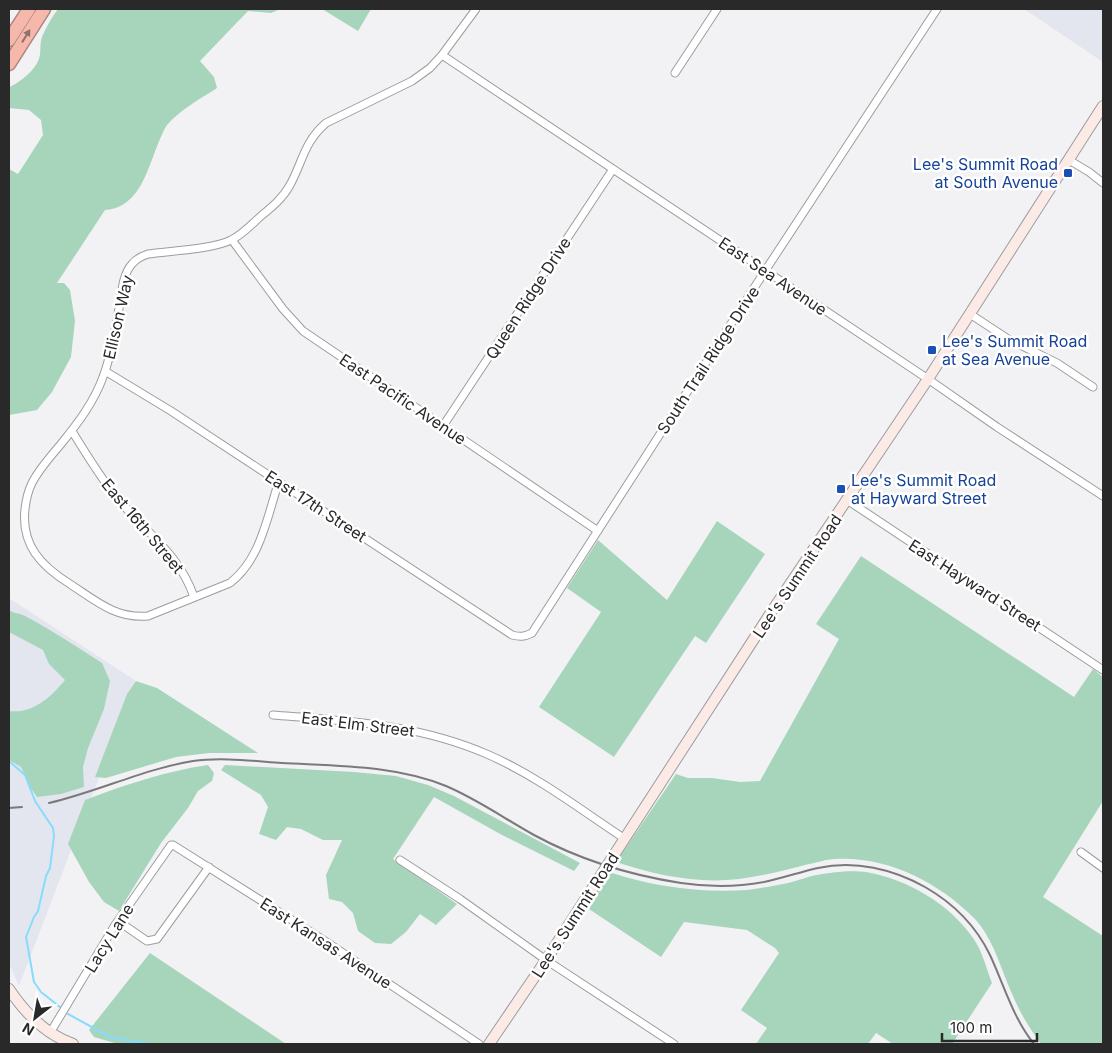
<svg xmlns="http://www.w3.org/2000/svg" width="1112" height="1053" font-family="Inter,sans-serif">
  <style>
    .built { fill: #e4e6ef }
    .green { fill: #a7d5bc }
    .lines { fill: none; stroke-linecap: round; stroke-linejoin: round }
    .stream { stroke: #86dcfd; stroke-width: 2 }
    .street-casing { stroke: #9c9d9e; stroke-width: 9 }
    .secondary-casing { stroke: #9c9d9e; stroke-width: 12 }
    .highway-casing { stroke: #ae867e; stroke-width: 15 }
    .street { stroke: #fff; stroke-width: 7 }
    .secondary { stroke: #fceae6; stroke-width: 10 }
    .highway { stroke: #f6b8ab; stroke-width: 12 }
    .rail { stroke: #7a7a7c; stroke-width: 2 }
    .oneway { fill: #90706a }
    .transit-dot { fill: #1a4fb4; stroke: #fff; stroke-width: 2 }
    .labels { text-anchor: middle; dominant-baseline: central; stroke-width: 5; stroke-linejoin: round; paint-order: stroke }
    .transit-label { font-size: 16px; fill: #164399; stroke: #fff; text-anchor: start }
    .street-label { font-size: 16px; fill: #29292a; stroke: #fff }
  </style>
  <rect width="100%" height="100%" fill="#f2f2f4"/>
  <path class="built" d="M 1024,9 L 1103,9 L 1103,62 Z
    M 9,598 L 136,681 L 19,986 L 9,963 Z"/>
  <path class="green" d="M 58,9 L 280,9 L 271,13 L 248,11 L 200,61 L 214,77 L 217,88 C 200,99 180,110 167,125 C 164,129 162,135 160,139 C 148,166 141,208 105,210 L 57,283 L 64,283 L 70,290 L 75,321 L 71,357 L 52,392 L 37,410 L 9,415 L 9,169 L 18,174 L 43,135 L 41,120 L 29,110 L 9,108 L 9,87 C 19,83 34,71 38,61 C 42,54 39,44 42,37 C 46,27 52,17 58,9 Z
    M 322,9 L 371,9 L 358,31 Z
    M 717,521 L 765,554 L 706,643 L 695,636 L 614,757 L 539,707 L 601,612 L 567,588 L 598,540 L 667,600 Z
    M 861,556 L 1074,697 L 1093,669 L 1103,677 L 1103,801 L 1043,897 L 1103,936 L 1103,1044 L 1041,1044 C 1030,1029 1020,1013 1013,996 C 1001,970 994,939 974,918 C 938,882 887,856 835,859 C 826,859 817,863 809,864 C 786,870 763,876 739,879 C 697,884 655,875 616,862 L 676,774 L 688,778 L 712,778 L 740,782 L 760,781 L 839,639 L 816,624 Z
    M 9,610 C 14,614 21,613 27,617 C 53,631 77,647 102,663 L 110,681 L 104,709 L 88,748 L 83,767 L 84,787 L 61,794 L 37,797 L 30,787 L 21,767 L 9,760 L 9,711 C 33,714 51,697 65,680 L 49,664 L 43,650 L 9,632 Z
    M 136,681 L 157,688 L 258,753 L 209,753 L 176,757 L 106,778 L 95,777 L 127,694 Z
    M 208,765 L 214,773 L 212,781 L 198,791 L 188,808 L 161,843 L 119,911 L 104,902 L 89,882 L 68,844 L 85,800 C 124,785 166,771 208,765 Z
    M 225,765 L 354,772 L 396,776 L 428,785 L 454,796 L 580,863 L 574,871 L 502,835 L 434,797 L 393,859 L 457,904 L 436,925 L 420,914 L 406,932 L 391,944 L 375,943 L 358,931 L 353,913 L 342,902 L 329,899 L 326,875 L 342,840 L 323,840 L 301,829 L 287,827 L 276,840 L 259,834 L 268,807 L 261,795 L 221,770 Z
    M 609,872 C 655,887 699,893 747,890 C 761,888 775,886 788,883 C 798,881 808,876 817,875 C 832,872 852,870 866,872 C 907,879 950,904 973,938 C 983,952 986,968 992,983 L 952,1044 L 893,1044 L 876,1033 L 868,1044 L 756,1044 L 767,1028 L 741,1010 L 779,953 L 775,948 L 747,930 L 684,922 L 661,957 L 586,907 Z
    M 150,953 L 286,1044 L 118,1044 L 94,1037 L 89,1030 Z"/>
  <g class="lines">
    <path class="stream" d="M 9,761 L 25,775 L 35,801 L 53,828 L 54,836 L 50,868 L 46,876 L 38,911 L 34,917 L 26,937 L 34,982 L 41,992 L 60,1007
      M 68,1014 L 110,1037 L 150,1044"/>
    <defs>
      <path id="street" d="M 442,55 L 928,379 L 997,427 L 1103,496
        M 675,73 L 717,9
        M 1069,160 L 1089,172 L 1103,183
        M 232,240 L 283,309 L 303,331 L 598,531
        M 970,314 L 1008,339 L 1057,363 L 1093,387
        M 105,371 L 171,411 L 512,635 C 520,637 524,637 532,633 L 765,271 L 937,9
        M 443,426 L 613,169
        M 72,431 C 86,454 100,477 117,498 C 145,532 179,553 194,597
        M 279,481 C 267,517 261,559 230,583 L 148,616 C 116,619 96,601 70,584 C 41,566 21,545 25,509 C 26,500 28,491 32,483 C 39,469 51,456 61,444 C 78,423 94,402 103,377 C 112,354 115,328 120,303 C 122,290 123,274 132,264 C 136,259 142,256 148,254 C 168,251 214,249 231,240 C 242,235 252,224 261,216 C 272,207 283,198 290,185 C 303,161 304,142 326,123 L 412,81 L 430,68 L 442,55 L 476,9
        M 847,500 L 1103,670
        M 273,715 C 348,721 419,724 489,755 C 537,776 581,810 625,839
        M 1081,852 L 1103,868
        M 400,860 L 460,899 L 546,960 L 674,1044
        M 118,921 L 147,941 L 157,939 L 209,867
        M 50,1033 L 115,925 L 171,845 L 173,845 L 325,941 L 479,1044"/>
      <path id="secondary" d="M 9,989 C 25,1013 45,1034 73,1044
        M 489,1044 L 546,960 L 772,611 L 928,379 L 1103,106"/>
      <path id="highway" d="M 9,40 L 29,9
        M 9,64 L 44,9"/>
    </defs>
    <use href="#street" class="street-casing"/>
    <use href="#secondary" class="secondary-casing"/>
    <use href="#highway" class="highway-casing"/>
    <use href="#street" class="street"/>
    <use href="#secondary" class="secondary"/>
    <use href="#highway" class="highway"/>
    <path class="rail" d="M 49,803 C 97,792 144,769 193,761 C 222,757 253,761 282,763 C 337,766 395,765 446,786 C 477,799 505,819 534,835 C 580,860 629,875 681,883 C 708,887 737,887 764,882 C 783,878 800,872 818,868 C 855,860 893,869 925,887 C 953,903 976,926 990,955 C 1004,985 1013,1018 1034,1044
      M 9,808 L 22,807"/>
  </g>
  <defs><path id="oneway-solid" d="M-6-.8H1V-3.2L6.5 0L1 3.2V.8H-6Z" transform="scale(1.25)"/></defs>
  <use class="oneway" href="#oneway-solid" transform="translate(26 36) rotate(-58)"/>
  <g class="transit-dot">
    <rect x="1063" y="168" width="10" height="10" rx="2.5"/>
    <rect x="927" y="345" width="10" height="10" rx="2.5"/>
    <rect x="836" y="484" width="10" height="10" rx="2.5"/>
  </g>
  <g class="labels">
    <g class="transit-label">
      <text x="1058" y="164" text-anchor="end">Lee's Summit Road<tspan x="1058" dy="18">at South Avenue</tspan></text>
      <text x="942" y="341">Lee's Summit Road<tspan x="942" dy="18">at Sea Avenue</tspan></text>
      <text x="851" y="480">Lee's Summit Road<tspan x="851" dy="18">at Hayward Street</tspan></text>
    </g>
    <g class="street-label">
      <text transform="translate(773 276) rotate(34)">East Sea Avenue</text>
      <text transform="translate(528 298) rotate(-57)">Queen Ridge Drive</text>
      <text transform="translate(118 317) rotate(-77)">Ellison Way</text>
      <text transform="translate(708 360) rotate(-57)">South Trail Ridge Drive</text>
      <text transform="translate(403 399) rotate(34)">East Pacific Avenue</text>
      <text transform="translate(316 506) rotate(33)">East 17th Street</text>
      <text transform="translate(143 526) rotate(50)">East 16th Street</text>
      <text transform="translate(797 576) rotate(-56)">Lee's Summit Road</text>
      <text transform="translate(975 585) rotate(33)">East Hayward Street</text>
      <text transform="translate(358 724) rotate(7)">East Elm Street</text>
      <text transform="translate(575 915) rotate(-57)">Lee's Summit Road</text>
      <text transform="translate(109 938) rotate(-58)">Lacy Lane</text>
      <text transform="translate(326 943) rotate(33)">East Kansas Avenue</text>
    </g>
  </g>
  <rect width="1112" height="1053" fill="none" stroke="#29292a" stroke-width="20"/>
  <g transform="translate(35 1018) rotate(211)" stroke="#ffffff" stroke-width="4" paint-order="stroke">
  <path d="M0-4L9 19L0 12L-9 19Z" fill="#29292a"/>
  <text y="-8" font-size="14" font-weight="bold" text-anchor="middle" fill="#29292a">N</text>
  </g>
  <path d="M942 1033v8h95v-8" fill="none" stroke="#29292a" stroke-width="2.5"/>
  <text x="950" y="1033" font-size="15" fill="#29292a" stroke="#ffffff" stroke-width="4" paint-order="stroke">100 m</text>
</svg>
